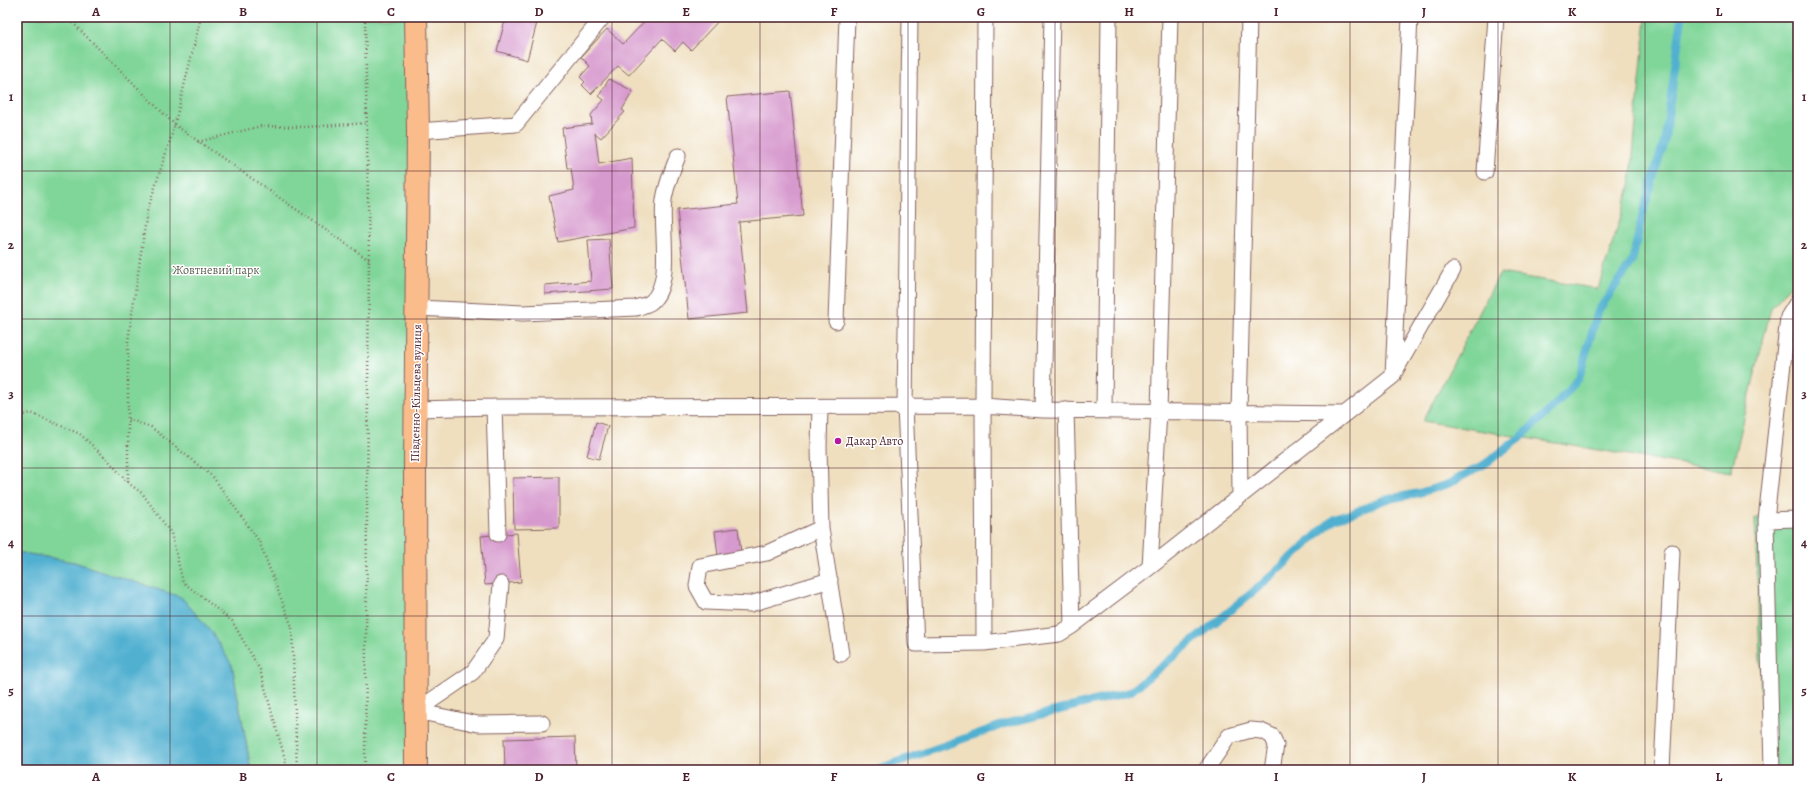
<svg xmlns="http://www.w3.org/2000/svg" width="1815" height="787" font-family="Alegreya,serif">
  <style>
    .green { fill: #80d699; stroke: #657a62 }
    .water { fill: #51b0d0; stroke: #4e687e }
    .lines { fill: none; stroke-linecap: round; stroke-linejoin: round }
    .stream { stroke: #51b0d0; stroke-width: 8 }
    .building { fill: #d79ace }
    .service-casing { stroke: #84625f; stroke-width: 17 }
    .primary-casing { stroke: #84625f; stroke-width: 24 }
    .path { stroke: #84625f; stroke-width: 2.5; stroke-dasharray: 1 3; stroke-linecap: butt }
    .service { stroke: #fff; stroke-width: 15 }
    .primary { stroke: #fabc8b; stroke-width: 22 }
    .grid { fill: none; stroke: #4a1f2b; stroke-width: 1; stroke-opacity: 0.55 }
    .poi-dot { fill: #b5179e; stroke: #fff; stroke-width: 1.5 }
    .labels { text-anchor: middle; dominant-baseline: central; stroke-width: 3; stroke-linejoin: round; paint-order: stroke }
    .park-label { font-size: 12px; fill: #5d5f52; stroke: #fff }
    .street-label { font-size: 12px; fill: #4a1f2b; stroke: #fff }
    .poi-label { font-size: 12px; fill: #4a1f2b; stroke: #fff; text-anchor: start }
    .neatline { fill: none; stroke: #4a1f2b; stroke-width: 1.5 }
    .grid-label { font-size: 13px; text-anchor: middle; font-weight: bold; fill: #4a1f2b }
  </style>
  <rect width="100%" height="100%" fill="#fff"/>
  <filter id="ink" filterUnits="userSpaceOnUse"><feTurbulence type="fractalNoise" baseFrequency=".025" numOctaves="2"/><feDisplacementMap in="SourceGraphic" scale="8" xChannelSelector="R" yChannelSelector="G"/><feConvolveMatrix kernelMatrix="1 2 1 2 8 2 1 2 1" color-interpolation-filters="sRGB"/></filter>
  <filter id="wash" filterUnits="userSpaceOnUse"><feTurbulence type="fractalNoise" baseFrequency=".012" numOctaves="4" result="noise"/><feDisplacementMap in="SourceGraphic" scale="16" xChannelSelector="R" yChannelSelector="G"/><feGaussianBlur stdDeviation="0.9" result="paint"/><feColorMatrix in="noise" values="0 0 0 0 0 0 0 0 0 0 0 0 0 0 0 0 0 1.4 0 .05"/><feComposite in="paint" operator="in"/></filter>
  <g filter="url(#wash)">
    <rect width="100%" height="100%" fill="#efdfbf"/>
    <path class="green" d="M 17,17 L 415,17 L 415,770 L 251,770 L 232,665 L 181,598 L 74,562 L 17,552 Z
      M 1646,17 L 1798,17 L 1798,277 L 1771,308 L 1731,472 L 1423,421 L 1500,273 L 1598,289 L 1630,187 Z
      M 1798,515 L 1798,770 L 1764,770 L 1755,518 Z"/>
    <path class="water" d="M 17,552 L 74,562 L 181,597 L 211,631 L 232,665 L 251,770 L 17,770 Z"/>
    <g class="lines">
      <path class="stream" d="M 875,770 L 1008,723 L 1130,692 L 1259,587 L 1334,519 L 1353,513 L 1384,500 L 1419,493 L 1448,484 L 1485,464 L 1521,437 L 1556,404 L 1579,378 L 1598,311 L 1632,262 L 1643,212 L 1665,138 L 1682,17"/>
    </g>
    <g id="blocks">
      <path class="building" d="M 506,17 L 530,17 L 538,19 L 527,60 L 497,51 Z
        M 649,17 L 722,17 L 691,50 L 683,42 L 675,51 L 662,39 L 629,75 L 618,66 L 591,94 L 582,85 L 585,82 L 580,77 L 590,66 L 581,57 L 607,29 L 623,44 Z
        M 609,79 L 633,91 L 622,110 L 625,112 L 601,138 L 595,133 L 599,164 L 632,158 L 634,228 L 558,242 L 549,196 L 574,190 L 571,168 L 567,168 L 562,128 L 592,124 L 591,115 L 604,100 L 599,96 Z
        M 790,91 L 803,216 L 739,222 L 748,313 L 689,319 L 677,210 L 738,204 L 727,97 Z
        M 609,239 L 613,289 L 545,294 L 545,285 L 591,281 L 588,240 Z
        M 596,422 L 608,426 L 599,459 L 587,456 Z
        M 559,477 L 559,528 L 514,529 L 513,478 Z
        M 738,528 L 741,553 L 718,556 L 715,531 Z
        M 517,533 L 521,582 L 485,585 L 481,536 Z
        M 575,737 L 576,770 L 505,770 L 504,739 Z"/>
    </g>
  </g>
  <g filter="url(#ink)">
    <use href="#blocks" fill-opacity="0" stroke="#84625f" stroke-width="1"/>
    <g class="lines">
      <defs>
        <path id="service" d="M 910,17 L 905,407 L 916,644 L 984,643 L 1059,634 L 1072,626 L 1150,567 L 1393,376 L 1410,17
          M 418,131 L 516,124 L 603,17
          M 1485,172 L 1496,17
          M 417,308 L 523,313 L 636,308 C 641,306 647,305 651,302 C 674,283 660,228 664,200 C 666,185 672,171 678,156
          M 836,321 L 847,17
          M 1394,373 L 1453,270
          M 494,407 L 498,534
          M 820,407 L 819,447 L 821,528 L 841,654
          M 416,409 L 494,407 L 983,406 L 1043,410 L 1344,414
          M 1043,410 L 1052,17
          M 1066,410 L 1072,626
          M 1104,410 L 1109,17
          M 1240,495 L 1239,412 L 1249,17
          M 1766,520 L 1798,519
          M 821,528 L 767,553 L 700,566 L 697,586 L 706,602 L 750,604 L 830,580
          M 1150,567 L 1159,411 L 1170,17
          M 984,643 L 983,406 L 985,17
          M 416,711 L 473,672 L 496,639 L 501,584
          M 416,711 L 478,724 L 542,723
          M 1206,770 L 1229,736 L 1251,730 L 1261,731 L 1272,736 L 1276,745 L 1272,770
          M 1662,770 L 1672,552
          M 1772,770 L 1766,520 L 1788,317 L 1798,301"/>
        <path id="primary" d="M 416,17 L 418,131 L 415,470 L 416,770"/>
      </defs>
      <use href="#service" class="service-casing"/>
      <use href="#primary" class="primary-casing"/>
      <path class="path" d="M 67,17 L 175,125 L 369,260
        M 365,17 L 369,260 L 365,770
        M 198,142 L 261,126 L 305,127 L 367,123
        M 17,417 L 31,413 L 80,434 L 109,461 L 128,483 L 142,493 L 171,533 L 183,582 L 232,621 L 260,670 L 288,770
        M 128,419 L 151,427 L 213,477 L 259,541 L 292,627 L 297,770
        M 128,482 L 128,341 L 147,212 L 173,131 L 201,17"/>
      <use href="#service" class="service"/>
      <use href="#primary" class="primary"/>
    </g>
  </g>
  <path class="grid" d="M 170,17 L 170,770M 317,17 L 317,770M 465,17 L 465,770M 612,17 L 612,770M 760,17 L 760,770M 908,17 L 908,770M 1055,17 L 1055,770M 1203,17 L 1203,770M 1350,17 L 1350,770M 1498,17 L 1498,770M 1645,17 L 1645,770M 17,171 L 1798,171M 17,319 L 1798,319M 17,468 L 1798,468M 17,616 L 1798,616"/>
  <circle class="poi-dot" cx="838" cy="441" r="4"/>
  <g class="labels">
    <g class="park-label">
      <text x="216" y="270">Жовтневий парк</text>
    </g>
    <g class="street-label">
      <text transform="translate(416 393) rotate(-89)">Південно-Кільцева вулиця</text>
    </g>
    <g class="poi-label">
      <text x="846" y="441">Дакар Авто</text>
    </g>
  </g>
  <rect width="1815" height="787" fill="none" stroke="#fff" stroke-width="44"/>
  <rect x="22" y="22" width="1771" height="743" class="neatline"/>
  <g class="grid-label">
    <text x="96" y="16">A</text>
    <text x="243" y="16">B</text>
    <text x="391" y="16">C</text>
    <text x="539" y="16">D</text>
    <text x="686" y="16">E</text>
    <text x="834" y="16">F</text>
    <text x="981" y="16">G</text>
    <text x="1129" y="16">H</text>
    <text x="1276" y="16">I</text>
    <text x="1424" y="16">J</text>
    <text x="1572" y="16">K</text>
    <text x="1719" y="16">L</text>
    <text x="11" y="101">1</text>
    <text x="1804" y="101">1</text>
    <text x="11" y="249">2</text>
    <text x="1804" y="249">2</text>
    <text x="11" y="398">3</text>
    <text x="1804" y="398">3</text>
    <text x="11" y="547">4</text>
    <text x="1804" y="547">4</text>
    <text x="11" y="695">5</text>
    <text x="1804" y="695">5</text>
    <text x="96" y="781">A</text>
    <text x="243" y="781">B</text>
    <text x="391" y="781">C</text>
    <text x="539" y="781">D</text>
    <text x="686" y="781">E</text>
    <text x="834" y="781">F</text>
    <text x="981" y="781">G</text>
    <text x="1129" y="781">H</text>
    <text x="1276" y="781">I</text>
    <text x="1424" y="781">J</text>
    <text x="1572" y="781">K</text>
    <text x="1719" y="781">L</text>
  </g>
</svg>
